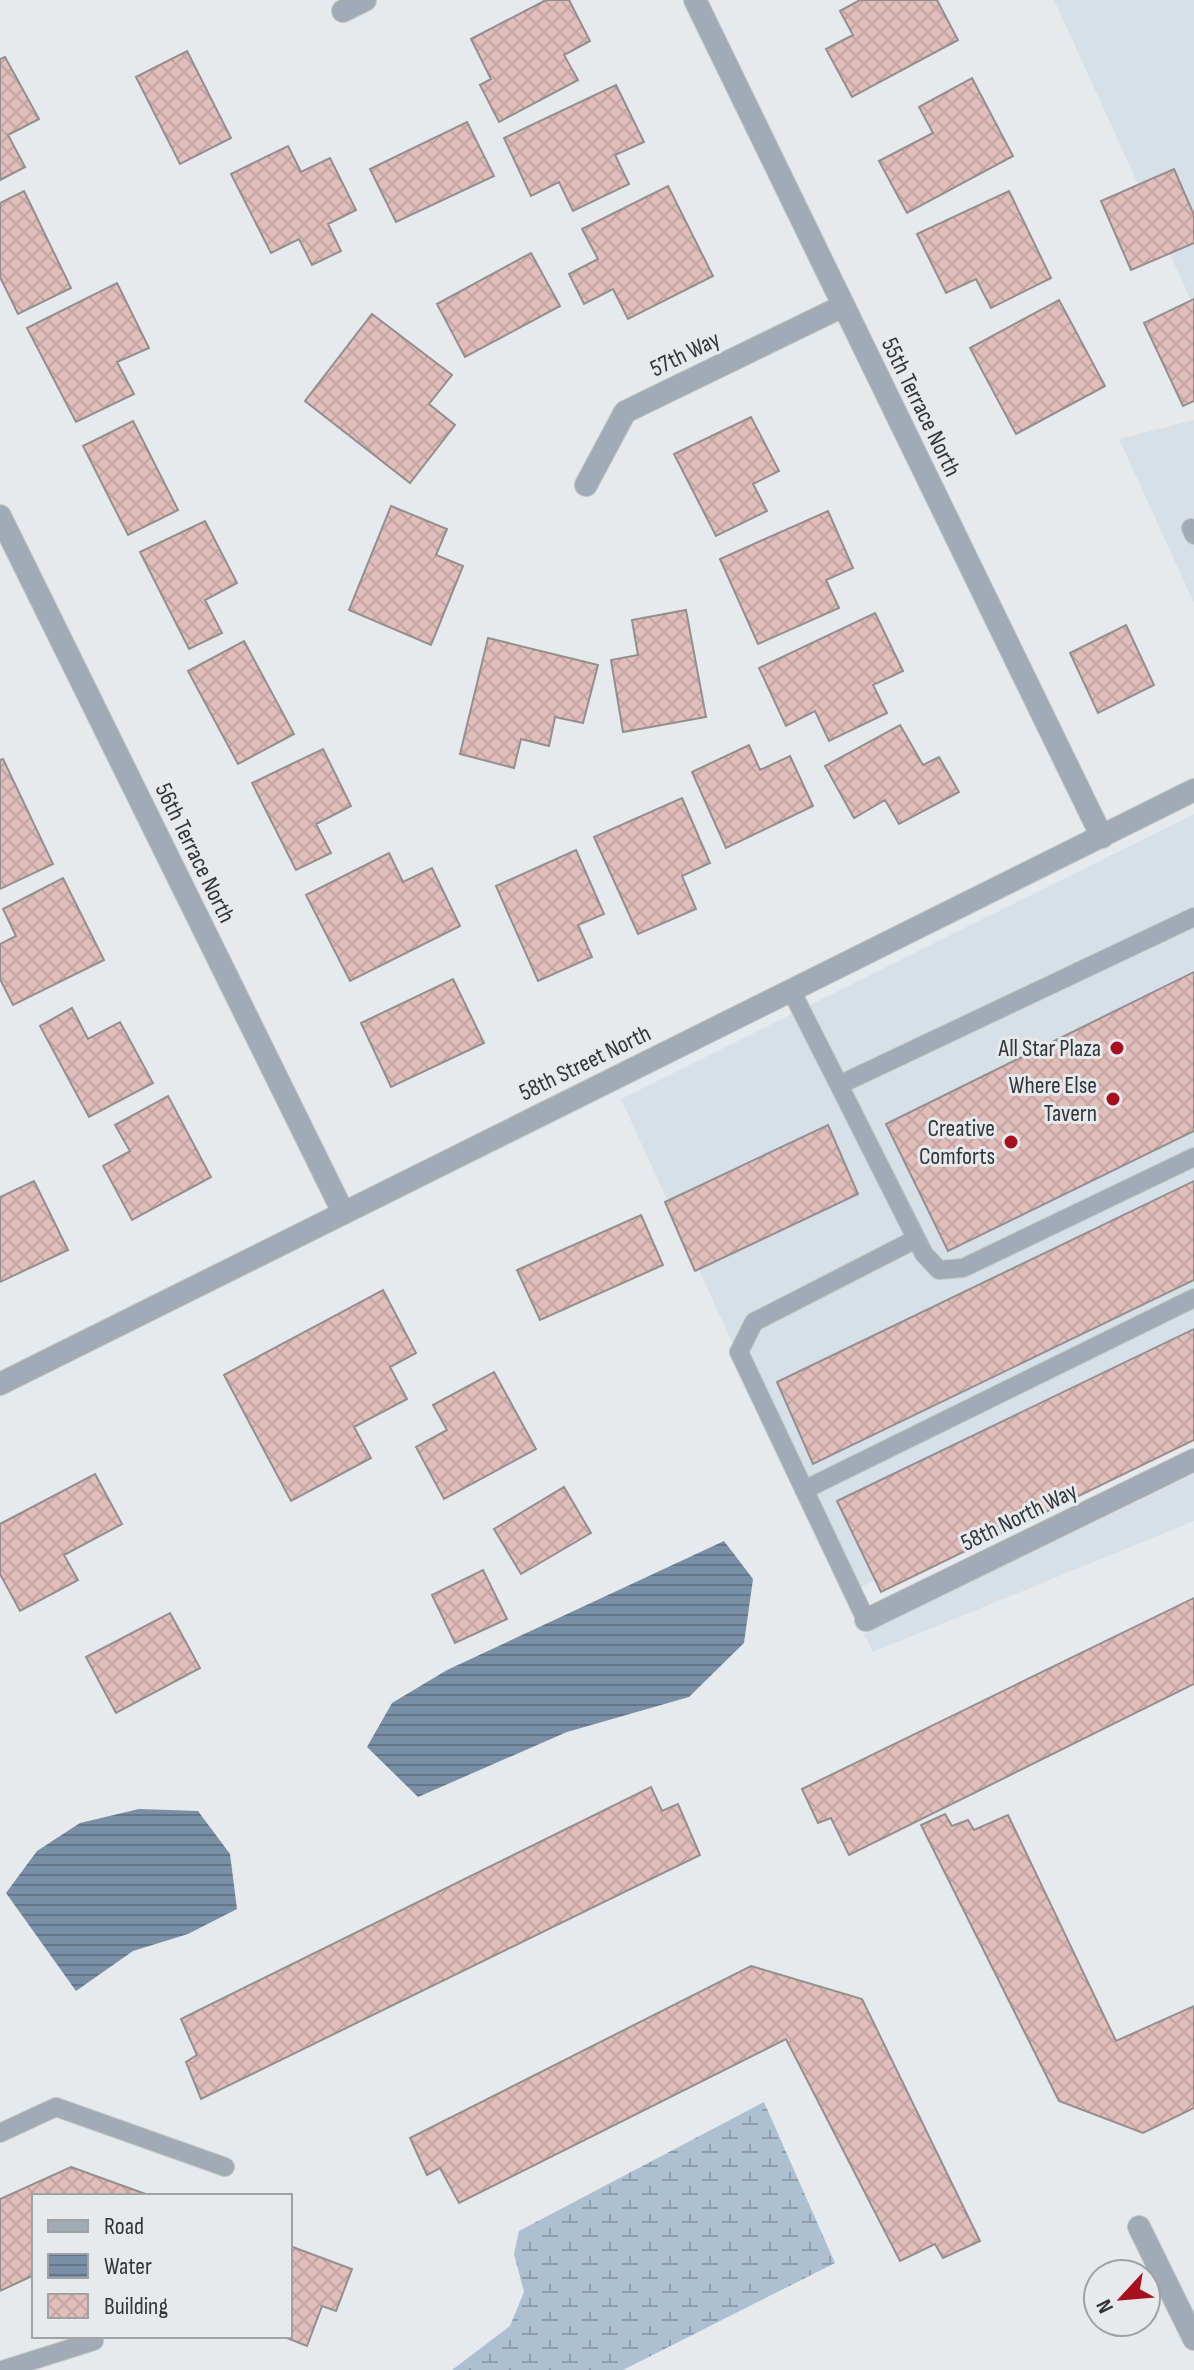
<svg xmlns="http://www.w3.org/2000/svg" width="1194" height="2370" font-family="'Sofia Sans Condensed',sans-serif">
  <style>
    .built { fill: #d7dfe7 }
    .wetland { fill: url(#wetland-marsh) }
    .water { fill: url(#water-rules) }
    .building { fill: url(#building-cross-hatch); stroke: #928f8e; stroke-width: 2 }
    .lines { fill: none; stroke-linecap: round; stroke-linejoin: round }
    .service-casing { stroke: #c3c6c7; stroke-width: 20 }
    .minor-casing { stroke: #c3c6c7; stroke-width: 24 }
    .tertiary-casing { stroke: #c3c6c7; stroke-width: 24 }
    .service { stroke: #a1abb5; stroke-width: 18 }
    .minor { stroke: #a1abb5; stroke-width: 22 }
    .tertiary { stroke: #a1abb5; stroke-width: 22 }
    .poi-dot { fill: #a7101e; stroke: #e7eaec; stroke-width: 3 }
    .labels { text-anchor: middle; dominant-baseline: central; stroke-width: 6; stroke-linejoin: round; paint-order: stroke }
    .street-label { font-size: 24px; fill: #333435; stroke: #e7eaec }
    .poi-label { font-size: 24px; fill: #333435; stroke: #e7eaec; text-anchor: end }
  </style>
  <defs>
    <pattern id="wetland-marsh" width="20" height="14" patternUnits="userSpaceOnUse" patternTransform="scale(2)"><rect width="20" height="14" fill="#adc0d2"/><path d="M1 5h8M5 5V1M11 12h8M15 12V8" fill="none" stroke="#8d9dab"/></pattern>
    <pattern id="water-rules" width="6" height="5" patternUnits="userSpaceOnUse" patternTransform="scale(2)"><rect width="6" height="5" fill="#798fa5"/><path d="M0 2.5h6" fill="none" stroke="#647687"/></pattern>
    <pattern id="building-cross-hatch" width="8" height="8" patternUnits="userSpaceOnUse" patternTransform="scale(2)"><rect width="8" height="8" fill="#e2bebb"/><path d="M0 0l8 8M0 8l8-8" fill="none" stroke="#c2a4a1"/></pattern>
  </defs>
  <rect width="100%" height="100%" fill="#e7eaec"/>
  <path class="built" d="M 1054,0 L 1194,0 L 1194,307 L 1108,118 Z
    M 1194,420 L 1194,603 L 1119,439 Z
    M 1194,814 L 1194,1425 L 847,1594 L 621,1099 Z
    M 1194,1474 L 1194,1521 L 873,1652 L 864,1634 Z"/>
  <path class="wetland" d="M 764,2102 L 835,2263 L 623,2370 L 452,2370 L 510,2326 L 524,2292 L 514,2254 L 519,2231 Z"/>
  <path class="water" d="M 724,1541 L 753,1579 L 744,1643 L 689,1697 L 567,1732 L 418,1797 L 367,1747 L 392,1703 L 447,1670 Z
    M 139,1809 L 198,1811 L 230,1854 L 237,1909 L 188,1934 L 133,1951 L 76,1991 L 6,1893 L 37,1851 L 80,1823 Z"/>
  <path class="building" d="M 546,0 L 569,0 L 590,41 L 564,55 L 578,80 L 499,122 L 480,85 L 491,79 L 471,39 Z
    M 860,0 L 937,0 L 958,40 L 852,97 L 826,49 L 853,35 L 840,11 Z
    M 187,51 L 231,138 L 180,164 L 136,77 Z
    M 5,57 L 39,119 L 8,135 L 25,167 L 0,180 L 0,59 Z
    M 972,78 L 1013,156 L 907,213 L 879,161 L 933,133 L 919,107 Z
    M 616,85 L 644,142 L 615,155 L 629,184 L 573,211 L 559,182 L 531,196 L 504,138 Z
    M 467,122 L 494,176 L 396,222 L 370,169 Z
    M 288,146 L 301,172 L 330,158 L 356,210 L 328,224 L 341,251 L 312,265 L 299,239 L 271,253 L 231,174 Z
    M 1174,169 L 1194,215 L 1194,243 L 1131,270 L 1101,201 Z
    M 668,186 L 713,276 L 628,319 L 613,289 L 584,304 L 569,274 L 598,259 L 582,229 Z
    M 24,191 L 71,288 L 18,314 L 0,277 L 0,203 Z
    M 1009,191 L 1051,278 L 991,308 L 976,279 L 946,293 L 917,234 Z
    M 531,253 L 560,306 L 465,357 L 437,304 Z
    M 117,283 L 149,348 L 117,362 L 134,394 L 76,422 L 27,328 Z
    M 1194,299 L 1194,401 L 1183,406 L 1144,323 Z
    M 1059,300 L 1105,386 L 1016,434 L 970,348 Z
    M 372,314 L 452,375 L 429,404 L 455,425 L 410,483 L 305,401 Z
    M 751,417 L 779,471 L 753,484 L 767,511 L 716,536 L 674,454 Z
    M 133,421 L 178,510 L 128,535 L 83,446 Z
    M 391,506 L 447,529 L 436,555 L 463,566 L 431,645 L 349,610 Z
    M 828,511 L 853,568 L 826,580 L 839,608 L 758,644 L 720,559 Z
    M 205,521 L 237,583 L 205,600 L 222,633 L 189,649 L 140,552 Z
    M 686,610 L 706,717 L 623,732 L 611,660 L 638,655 L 632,620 Z
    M 875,613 L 903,671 L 873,685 L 887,713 L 829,741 L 815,711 L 786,726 L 759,668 Z
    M 1126,625 L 1154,685 L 1098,713 L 1070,653 Z
    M 488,638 L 598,665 L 583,723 L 555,717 L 549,746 L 521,739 L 514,768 L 460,754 Z
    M 244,641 L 294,734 L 238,764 L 188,671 Z
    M 900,725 L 923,765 L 939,757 L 959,792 L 899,824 L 885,800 L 854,818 L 825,766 Z
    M 749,745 L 760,770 L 790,756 L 813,806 L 726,848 L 692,772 Z
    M 323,749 L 351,806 L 316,824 L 331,853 L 296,870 L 252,783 Z
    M 3,759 L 53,864 L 0,889 L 0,760 Z
    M 682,798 L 710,863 L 682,876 L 696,909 L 638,934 L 594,837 Z
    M 576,850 L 604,914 L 578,925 L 592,957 L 538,981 L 496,886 Z
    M 389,853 L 403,882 L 432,868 L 460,926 L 350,981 L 306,895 Z
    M 63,878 L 104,960 L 13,1005 L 0,979 L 0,944 L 16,936 L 3,909 Z
    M 1194,972 L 1194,1131 L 948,1251 L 886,1124 Z
    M 453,979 L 484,1043 L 391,1087 L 361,1023 Z
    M 72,1008 L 88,1039 L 120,1022 L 153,1083 L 89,1117 L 40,1026 Z
    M 168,1096 L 211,1177 L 132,1220 L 103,1166 L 130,1151 L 115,1125 Z
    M 828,1125 L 858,1194 L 695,1271 L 665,1202 Z
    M 34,1181 L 68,1250 L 0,1282 L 0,1197 Z
    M 1194,1181 L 1194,1280 L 813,1464 L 777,1382 Z
    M 641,1215 L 663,1265 L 540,1320 L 517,1270 Z
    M 383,1290 L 416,1353 L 390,1367 L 407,1399 L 354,1427 L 371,1458 L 291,1501 L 224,1375 Z
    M 1194,1329 L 1194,1440 L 881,1592 L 837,1501 Z
    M 494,1372 L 536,1449 L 444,1499 L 416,1447 L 447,1430 L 433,1405 Z
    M 95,1474 L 122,1524 L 64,1555 L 78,1580 L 20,1611 L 0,1574 L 0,1524 Z
    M 564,1487 L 591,1533 L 521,1574 L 494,1529 Z
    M 483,1570 L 507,1619 L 455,1643 L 432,1595 Z
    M 1194,1598 L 1194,1684 L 849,1855 L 831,1818 L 818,1823 L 802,1789 Z
    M 170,1613 L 200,1668 L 116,1713 L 86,1657 Z
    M 651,1787 L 662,1811 L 678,1804 L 700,1855 L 201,2099 L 186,2062 L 197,2055 L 181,2019 Z
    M 945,1814 L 952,1826 L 968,1820 L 974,1830 L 1008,1815 L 1116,2041 L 1194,2006 L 1194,2108 L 1143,2133 L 1059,2101 L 921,1825 Z
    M 751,1966 L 862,1999 L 980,2241 L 943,2258 L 935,2244 L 900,2261 L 786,2039 L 459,2203 L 440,2168 L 427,2175 L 410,2138 Z
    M 71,2167 L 151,2196 L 34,2196 L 34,2275 L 0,2291 L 0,2199 Z
    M 290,2246 L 352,2269 L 336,2311 L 322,2306 L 307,2346 L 282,2336 L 290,2336 Z"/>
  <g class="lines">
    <defs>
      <path id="service" d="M 1191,528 L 1194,535
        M 791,990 L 839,1085 L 1194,917
        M 839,1085 L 924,1254 L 939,1270 L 963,1268 L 1194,1157
        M 804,1490 L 1194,1298
        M 866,1620 L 739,1352 L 754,1322 L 916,1239
        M 0,2133 L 56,2107 L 225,2167
        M 2,2370 L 94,2341"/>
      <path id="minor" d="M 695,0 L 1102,837
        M 343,11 L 365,0
        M 586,485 L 625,412 L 843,306
        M 0,516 L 343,1212
        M 866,1620 L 1194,1460
        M 1139,2227 L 1194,2339"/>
      <path id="tertiary" d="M 0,1384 L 1194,790"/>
    </defs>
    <use href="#service" class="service-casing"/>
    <use href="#minor" class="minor-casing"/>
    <use href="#tertiary" class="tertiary-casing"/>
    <use href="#service" class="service"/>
    <use href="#minor" class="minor"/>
    <use href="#tertiary" class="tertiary"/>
  </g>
  <g class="poi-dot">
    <circle cx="1117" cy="1048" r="8"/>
    <circle cx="1113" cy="1099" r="8"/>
    <circle cx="1011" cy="1142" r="8"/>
  </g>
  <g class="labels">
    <g class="street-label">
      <text transform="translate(685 354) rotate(-26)">57th Way</text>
      <text transform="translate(921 407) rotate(64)">55th Terrace North</text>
      <text transform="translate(195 853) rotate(64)">56th Terrace North</text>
      <text transform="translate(585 1063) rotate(-26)">58th Street North</text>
      <text transform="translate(1019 1517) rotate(-26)">58th North Way</text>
    </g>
    <g class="poi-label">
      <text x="1101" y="1048">All Star Plaza</text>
      <text x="1097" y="1085">Where Else<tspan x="1097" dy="28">Tavern</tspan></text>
      <text x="995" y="1128">Creative<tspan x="995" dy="28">Comforts</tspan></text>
    </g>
  </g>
  <rect x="32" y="2194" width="260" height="144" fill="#e7eaec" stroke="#9fa1a3" stroke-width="2"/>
  <rect x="48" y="2220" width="40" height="12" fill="#a1abb5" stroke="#9fa1a3" stroke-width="2"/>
  <text x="104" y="2234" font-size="24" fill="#333435">Road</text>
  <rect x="48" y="2254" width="40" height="24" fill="url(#water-rules)" stroke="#9fa1a3" stroke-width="2"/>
  <text x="104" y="2274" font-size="24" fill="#333435">Water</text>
  <rect x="48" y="2294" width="40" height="24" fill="url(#building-cross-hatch)" stroke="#9fa1a3" stroke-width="2"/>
  <text x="104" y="2314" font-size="24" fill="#333435">Building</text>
  <g transform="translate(1122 2298) rotate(244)"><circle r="38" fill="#e7eaec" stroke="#9fa1a3" stroke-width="2"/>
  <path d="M0-6L14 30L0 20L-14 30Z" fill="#a7101e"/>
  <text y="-12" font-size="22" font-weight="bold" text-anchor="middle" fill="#333435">N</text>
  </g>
</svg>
